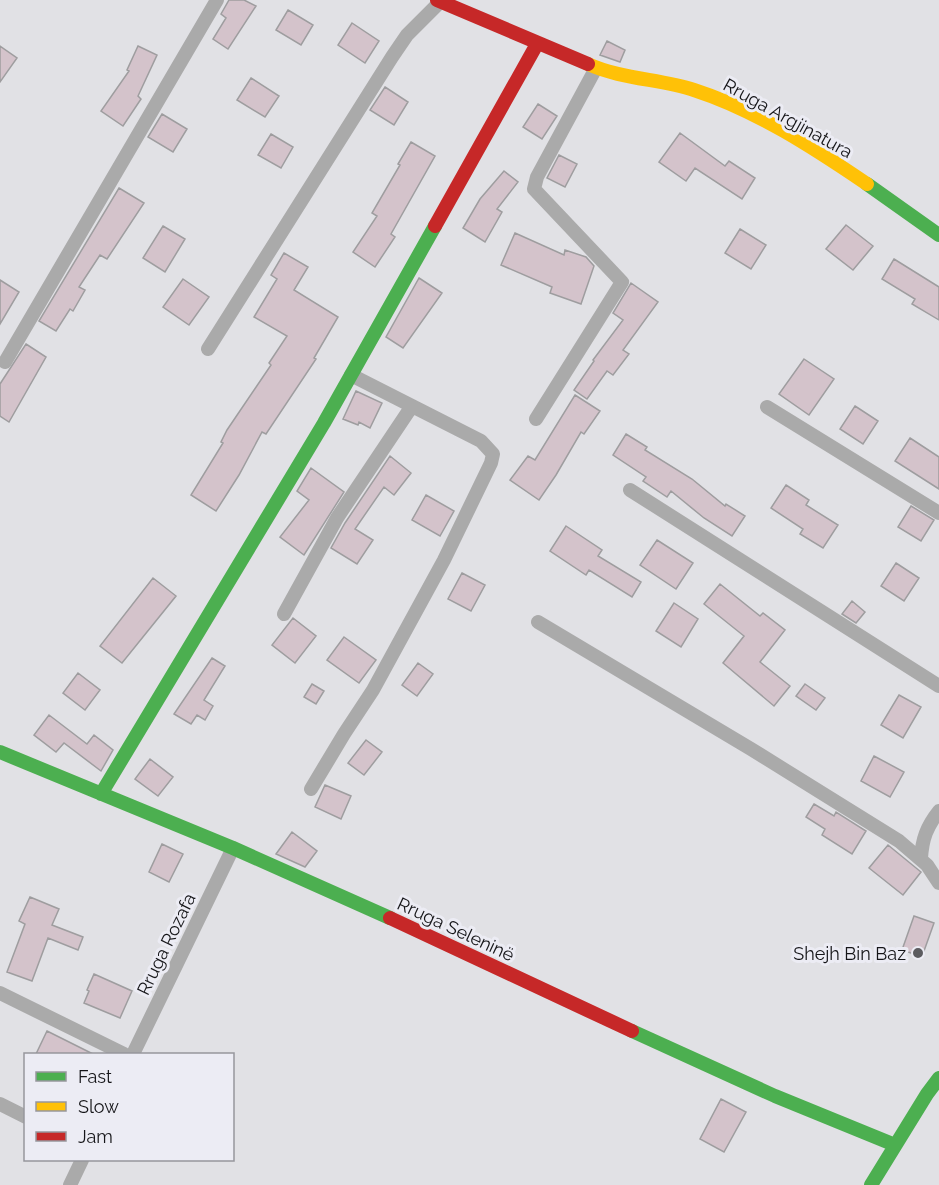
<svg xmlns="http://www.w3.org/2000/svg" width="939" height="1185" font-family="Raleway,sans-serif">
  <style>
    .building { fill: #d4c3cb; stroke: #9e9d9f; stroke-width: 1.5 }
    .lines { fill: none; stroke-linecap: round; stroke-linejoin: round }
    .street { stroke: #aaa; stroke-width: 14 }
    .fast { stroke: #4caf50; stroke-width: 14 }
    .slow { stroke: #ffc107; stroke-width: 14 }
    .jam { stroke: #c62828; stroke-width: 14 }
    .poi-dot { fill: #5c5c60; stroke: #ececf4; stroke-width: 2 }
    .labels { text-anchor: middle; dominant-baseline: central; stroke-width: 6; stroke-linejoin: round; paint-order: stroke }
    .street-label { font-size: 18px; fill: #151518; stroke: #ececf4 }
    .poi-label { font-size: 18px; fill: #151518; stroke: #ececf4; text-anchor: end }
  </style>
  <rect width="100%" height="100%" fill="#e1e1e5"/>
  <path class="building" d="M 229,0 L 244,0 L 256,6 L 228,49 L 213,39 L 226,18 L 221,14 Z
    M 288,10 L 313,25 L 301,45 L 276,30 Z
    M 352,23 L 379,41 L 365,63 L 338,45 Z
    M 607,41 L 625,50 L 620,62 L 600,55 Z
    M 0,46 L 17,58 L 0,82 Z
    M 138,46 L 157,55 L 138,96 L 141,99 L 123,126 L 101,111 L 129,71 L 127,70 Z
    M 251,78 L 279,96 L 265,117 L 237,100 Z
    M 385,87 L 408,102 L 394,125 L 370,110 Z
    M 538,104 L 557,116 L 542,139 L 523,127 Z
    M 162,114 L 187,129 L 173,152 L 148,137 Z
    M 680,133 L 725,166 L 729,161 L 755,178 L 742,199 L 695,168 L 686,181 L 659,162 Z
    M 271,134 L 293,147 L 281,168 L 258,155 Z
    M 411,142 L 435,156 L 391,234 L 395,237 L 375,267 L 353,252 L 377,216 L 372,213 L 400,165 L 398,164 Z
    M 559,155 L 577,164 L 565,187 L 547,178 Z
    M 504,171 L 518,182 L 497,209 L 502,212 L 485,242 L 463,228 L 480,199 Z
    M 119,188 L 144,203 L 107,259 L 100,255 L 79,287 L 85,290 L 73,311 L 70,309 L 56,331 L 39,321 Z
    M 846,225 L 873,246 L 853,270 L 826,249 Z
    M 163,226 L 185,239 L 165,272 L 143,258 Z
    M 740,229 L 766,245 L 751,269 L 725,253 Z
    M 515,233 L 564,255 L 565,250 L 586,257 L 594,266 L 581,304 L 550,293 L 552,287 L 501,265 Z
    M 284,253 L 308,267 L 294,290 L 338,317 L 314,358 L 316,359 L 266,434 L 262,432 L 239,475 L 216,511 L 191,495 L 223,443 L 221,442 L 227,430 L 271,365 L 269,363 L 287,336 L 254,317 L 277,279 L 271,275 Z
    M 894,259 L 939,287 L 939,320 L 912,304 L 915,299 L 882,279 Z
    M 419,278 L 442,293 L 403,348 L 386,337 Z
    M 183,279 L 209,297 L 189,325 L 163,307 Z
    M 0,280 L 19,292 L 0,324 Z
    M 631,283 L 658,302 L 623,350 L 629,354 L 613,375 L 607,371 L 587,399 L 574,390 L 594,361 L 593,360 L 623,320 L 613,313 Z
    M 26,344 L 46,357 L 9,422 L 0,416 L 0,384 Z
    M 804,359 L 834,379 L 809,415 L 779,394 Z
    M 356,391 L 382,403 L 370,428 L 359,422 L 358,425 L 343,419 Z
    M 575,395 L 600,411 L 584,434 L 581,432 L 556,475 L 539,500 L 510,480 L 528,456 L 535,460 Z
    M 855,406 L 878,421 L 863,444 L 840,429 Z
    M 626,434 L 647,447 L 645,450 L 692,479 L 725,506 L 726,504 L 745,516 L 732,536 L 704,518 L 671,491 L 667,497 L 643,481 L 646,477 L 613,455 Z
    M 910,438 L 939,457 L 939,489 L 895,461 Z
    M 390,456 L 411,473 L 394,495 L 384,487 L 355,529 L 373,540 L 357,564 L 331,548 L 345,523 Z
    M 311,468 L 344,492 L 304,555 L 280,537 L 309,500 L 297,491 Z
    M 786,485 L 809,500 L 806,505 L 838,525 L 823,548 L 800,534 L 803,529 L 771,508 Z
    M 426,495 L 454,511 L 440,536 L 412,520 Z
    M 911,506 L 934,520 L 921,541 L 898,527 Z
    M 566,526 L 602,550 L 598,556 L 641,582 L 632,597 L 589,570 L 586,575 L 550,551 Z
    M 657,540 L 693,563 L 676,589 L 640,565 Z
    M 896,563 L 919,578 L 904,601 L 881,586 Z
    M 462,573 L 485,585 L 471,611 L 448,599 Z
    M 153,578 L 176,596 L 122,663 L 100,646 Z
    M 720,584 L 760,616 L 763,613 L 785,630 L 760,662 L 790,686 L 774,706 L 723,663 L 744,636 L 704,604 Z
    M 852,601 L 865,612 L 856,623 L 842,614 Z
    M 674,603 L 698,619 L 681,647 L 656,631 Z
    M 293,618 L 316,636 L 295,663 L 272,645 Z
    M 344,637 L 376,660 L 359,683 L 327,660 Z
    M 212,658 L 225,666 L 204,700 L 213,706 L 205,720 L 197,715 L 191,724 L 174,714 Z
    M 418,663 L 433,674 L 417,696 L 402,685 Z
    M 78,673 L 100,690 L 85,710 L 63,693 Z
    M 312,684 L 324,691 L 316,704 L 304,697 Z
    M 805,684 L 825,698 L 816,710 L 796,696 Z
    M 899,695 L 921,707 L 903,738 L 881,725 Z
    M 49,715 L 87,744 L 94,735 L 113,750 L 101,771 L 64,743 L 56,752 L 34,735 Z
    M 366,740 L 382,752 L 364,775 L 348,763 Z
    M 874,756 L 904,772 L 890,797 L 861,781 Z
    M 150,759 L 173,777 L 158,796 L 135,779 Z
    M 325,785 L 351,796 L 341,819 L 315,807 Z
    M 814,804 L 834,816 L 836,812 L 866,831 L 852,854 L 822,835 L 825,829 L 806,817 Z
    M 292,832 L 317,851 L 305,867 L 276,854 Z
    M 162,844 L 183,854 L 169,882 L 149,872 Z
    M 888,845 L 921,872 L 903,895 L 869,868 Z
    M 30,897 L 59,909 L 52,925 L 83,937 L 78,950 L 48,938 L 32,981 L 7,972 L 25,924 L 19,921 Z
    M 914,916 L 934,923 L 924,951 L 919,949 L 917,955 L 902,950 Z
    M 94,974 L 132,991 L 120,1018 L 84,1003 L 89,991 L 87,990 Z
    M 47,1031 L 93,1054 L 36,1054 Z
    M 721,1099 L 746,1112 L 724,1152 L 700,1139 Z"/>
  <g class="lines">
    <path class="street" d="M 208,349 L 392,57 L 407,35 L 440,2
      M 5,362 L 217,0
      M 767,407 L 939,513
      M 536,419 L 622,282 L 534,189 L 537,177 L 596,68
      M 630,490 L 939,686
      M 284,614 L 337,518 L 412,406
      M 538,622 L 751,749 L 899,841 L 927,865 L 939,883
      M 311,789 L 344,734 L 373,690 L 444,560 L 491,463 L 493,454 L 481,441 L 351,375
      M 921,859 C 922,839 927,826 939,811
      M 0,993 L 124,1054
      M 133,1054 L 233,848
      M 0,1104 L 26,1117
      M 70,1185 L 82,1160"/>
    <path class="fast" d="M 867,184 L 939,235
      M 0,752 L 233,848 L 390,918
      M 101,794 L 324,423 L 435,226
      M 632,1031 L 775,1096 L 895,1145
      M 871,1185 L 927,1094 L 939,1078"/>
    <path class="slow" d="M 588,64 C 621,79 660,79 694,90 C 756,110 814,148 867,184"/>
    <path class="jam" d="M 437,0 L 588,64
      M 435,226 L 537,44
      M 390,918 L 632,1031"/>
  </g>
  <circle class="poi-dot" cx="918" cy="953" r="6"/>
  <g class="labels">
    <g class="street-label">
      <text transform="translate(788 118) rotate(29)">Rruga Argjinatura</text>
      <text transform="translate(456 929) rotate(25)">Rruga Seleninë</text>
      <text transform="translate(166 944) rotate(-64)">Rruga Rozafa</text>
    </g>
    <g class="poi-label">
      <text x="906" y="953">Shejh Bin Baz</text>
    </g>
  </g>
  <rect x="24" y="1053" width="210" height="108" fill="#ececf4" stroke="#96969c" stroke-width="1.5"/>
  <rect x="36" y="1072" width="30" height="9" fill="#4caf50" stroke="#96969c" stroke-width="1.5"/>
  <text x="78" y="1083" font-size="18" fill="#151518">Fast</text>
  <rect x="36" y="1102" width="30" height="9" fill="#ffc107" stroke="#96969c" stroke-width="1.5"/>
  <text x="78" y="1113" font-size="18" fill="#151518">Slow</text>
  <rect x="36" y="1132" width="30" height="9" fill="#c62828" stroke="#96969c" stroke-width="1.5"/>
  <text x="78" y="1143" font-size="18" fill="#151518">Jam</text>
</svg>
